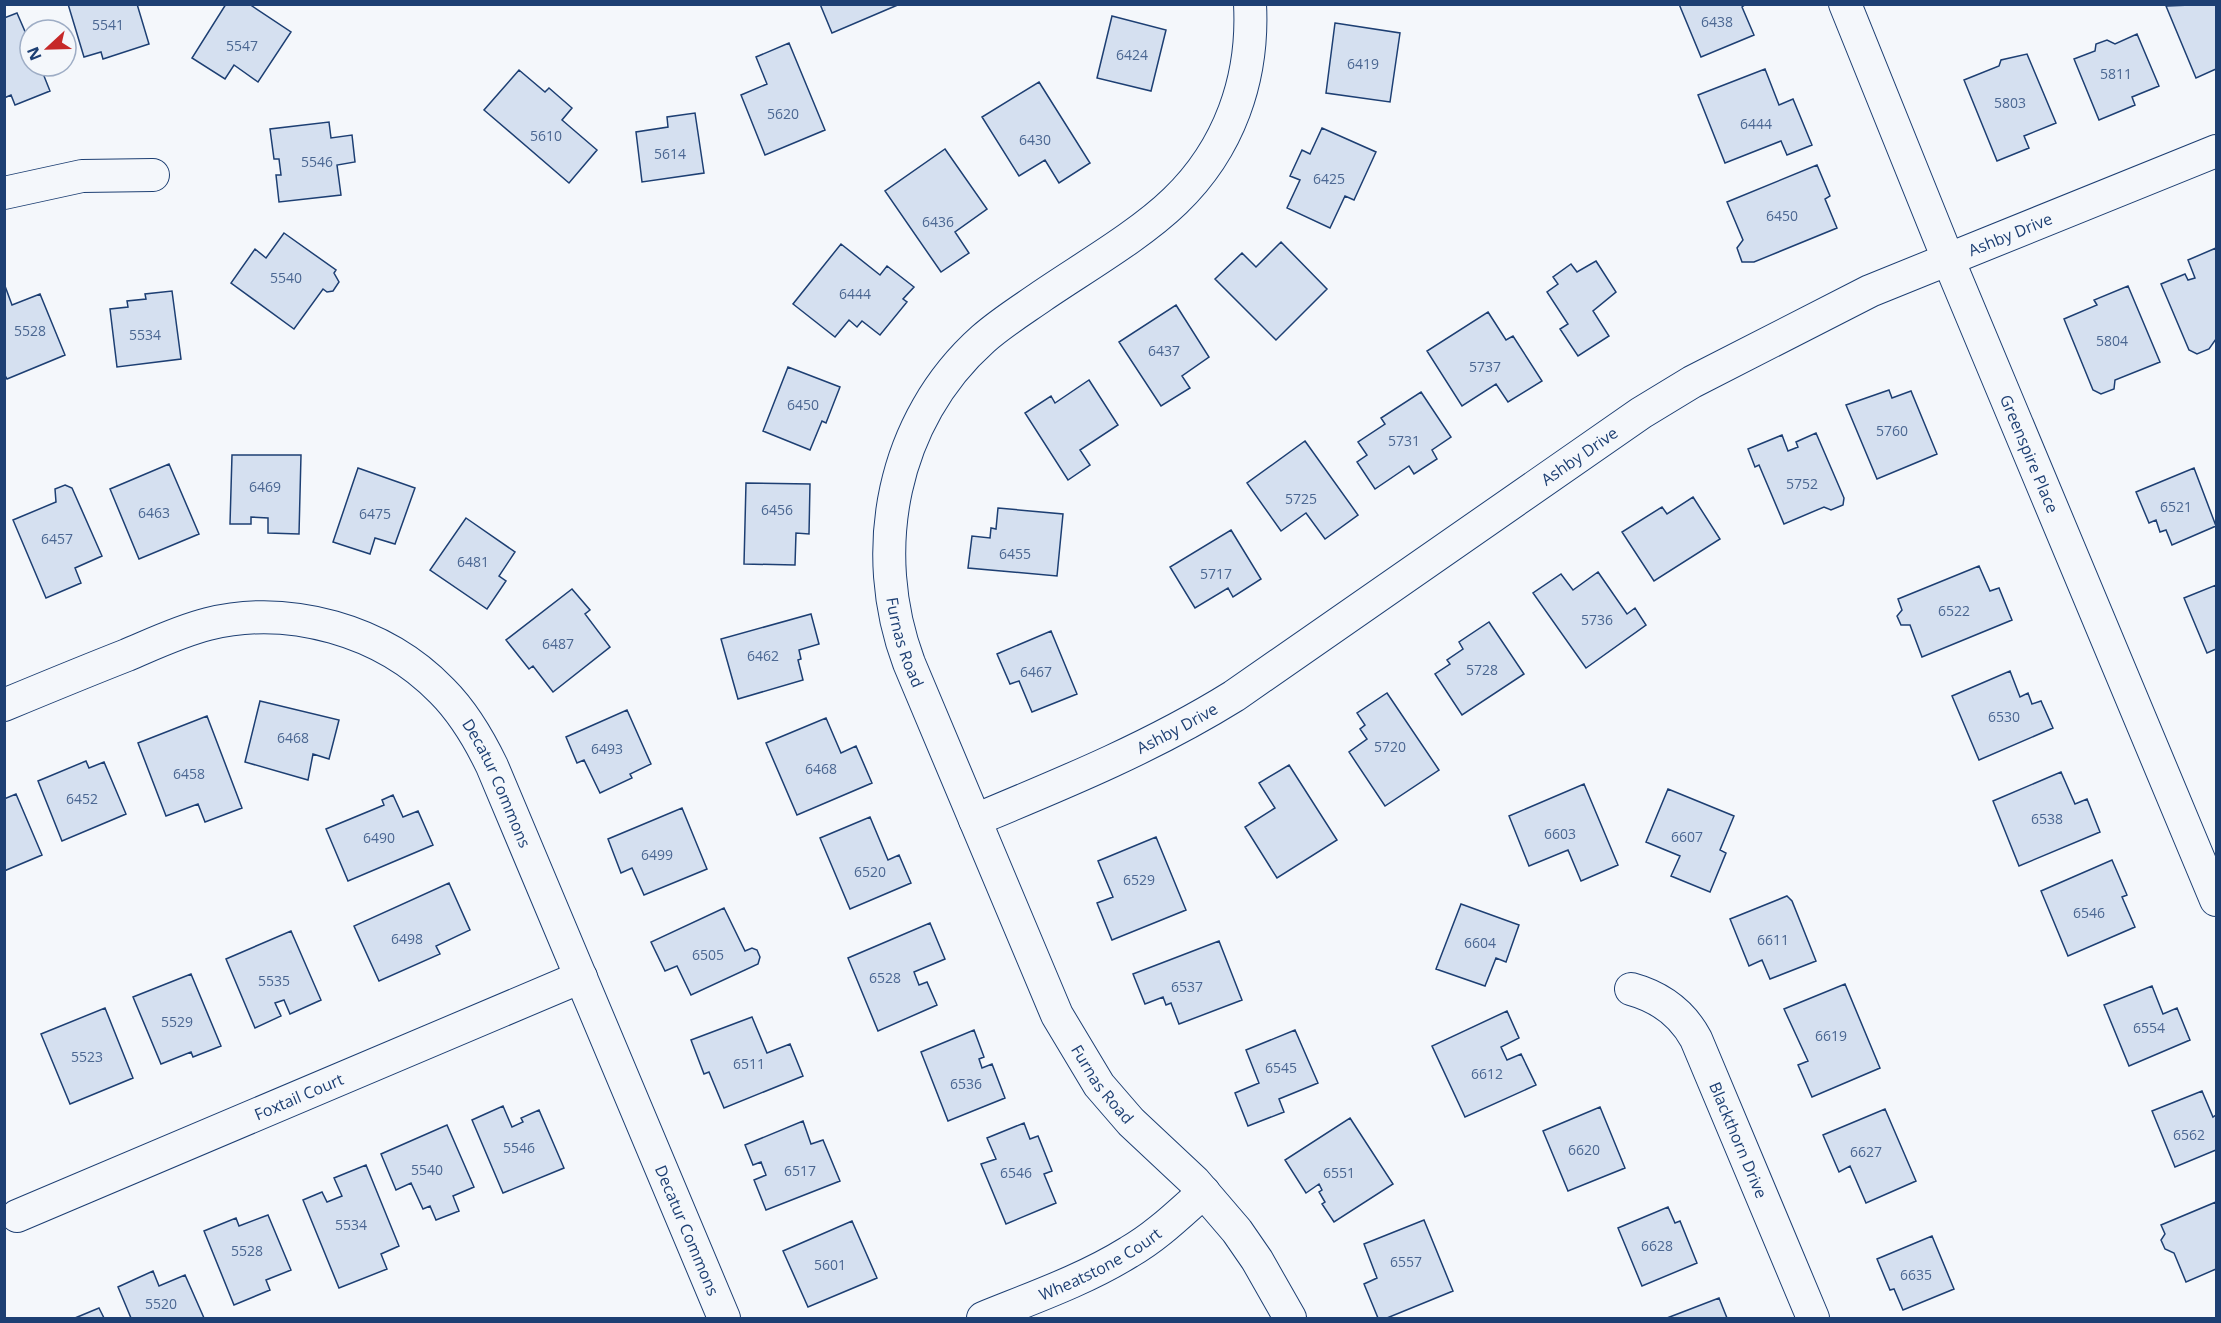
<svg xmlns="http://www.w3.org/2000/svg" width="2221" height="1323" font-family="'Open Sans',sans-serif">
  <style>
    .building { fill: #d5e0f0; stroke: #1d3f73; stroke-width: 1.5 }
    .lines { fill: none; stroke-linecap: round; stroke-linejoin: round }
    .street-casing { stroke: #1d3f73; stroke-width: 34 }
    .street { stroke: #f4f7fb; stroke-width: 32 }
    .labels { text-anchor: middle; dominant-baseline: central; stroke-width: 4.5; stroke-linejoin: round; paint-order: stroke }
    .number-label { font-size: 14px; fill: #4b6792 }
    .street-label { font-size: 16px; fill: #1d3f73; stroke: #f4f7fb }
  </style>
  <rect width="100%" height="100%" fill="#f4f7fb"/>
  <path class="building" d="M 68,4 L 137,4 L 149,44 L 103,59 L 101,52 L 84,57 Z
    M 226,4 L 249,4 L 291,32 L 258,82 L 234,65 L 225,79 L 192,58 Z
    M 820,4 L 900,4 L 832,33 Z
    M 1679,4 L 1746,4 L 1742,7 L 1754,35 L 1701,57 Z
    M 2216,4 L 2216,69 L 2196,78 L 2166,6 Z
    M 17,13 L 30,43 L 30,66 L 40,66 L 50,91 L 15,105 L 11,95 L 4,98 L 4,18 Z
    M 1112,16 L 1166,30 L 1151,91 L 1097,78 Z
    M 1335,23 L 1400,33 L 1390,102 L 1326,93 Z
    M 2137,34 L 2159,86 L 2132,97 L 2135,105 L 2099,120 L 2074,59 L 2095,51 L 2096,44 L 2107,40 L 2115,44 Z
    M 789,43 L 825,130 L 765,155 L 741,95 L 767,84 L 756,57 Z
    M 2027,54 L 2056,123 L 2024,136 L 2029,148 L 1997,161 L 1964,80 L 1999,66 L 2001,60 Z
    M 1765,69 L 1779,105 L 1793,99 L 1812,145 L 1787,155 L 1781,141 L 1725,163 L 1698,95 Z
    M 519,70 L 545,92 L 549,88 L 572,108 L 562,120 L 597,150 L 569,183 L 484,110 Z
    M 1039,82 L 1090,163 L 1059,183 L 1045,160 L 1019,176 L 982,117 Z
    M 695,113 L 704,173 L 642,182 L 636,132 L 668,127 L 667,117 Z
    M 329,122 L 331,138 L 352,135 L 355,162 L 337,165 L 341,195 L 279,202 L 276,175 L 281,175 L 279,159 L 274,159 L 270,129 Z
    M 1322,128 L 1376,152 L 1354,200 L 1345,196 L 1330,228 L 1287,208 L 1300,180 L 1290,176 L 1302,150 L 1310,154 Z
    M 945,149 L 987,209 L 955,232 L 969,253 L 941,272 L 885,191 Z
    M 1817,165 L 1830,196 L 1825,199 L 1837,228 L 1754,262 L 1742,262 L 1737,248 L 1743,240 L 1727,202 Z
    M 284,233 L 336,270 L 334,273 L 339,282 L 333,291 L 327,292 L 323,289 L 294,329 L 231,283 L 255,249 L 266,258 Z
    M 1281,242 L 1327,289 L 1276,340 L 1215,279 L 1242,253 L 1256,267 Z
    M 841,244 L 880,275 L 887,266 L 914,287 L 903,299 L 907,302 L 880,335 L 862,321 L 857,327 L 849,320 L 835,337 L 793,304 Z
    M 2216,248 L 2216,339 L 2209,349 L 2197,354 L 2189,350 L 2161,284 L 2185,274 L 2188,280 L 2195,278 L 2188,260 Z
    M 1596,261 L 1616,292 L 1593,311 L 1609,336 L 1578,356 L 1560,329 L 1568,324 L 1547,292 L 1558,284 L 1553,277 L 1571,264 L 1577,272 Z
    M 5,286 L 12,305 L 40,294 L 65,355 L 7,379 L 4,374 Z
    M 2128,286 L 2160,362 L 2115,380 L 2114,389 L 2101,394 L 2093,390 L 2064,319 L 2097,305 L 2094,300 Z
    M 172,291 L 181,359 L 117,367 L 110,309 L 128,307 L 127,301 L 146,299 L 145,294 Z
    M 1176,305 L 1209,357 L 1182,376 L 1190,388 L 1161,406 L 1119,342 Z
    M 1488,312 L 1506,340 L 1513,336 L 1542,381 L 1508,402 L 1496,384 L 1462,406 L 1427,351 Z
    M 788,367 L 840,387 L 826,423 L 822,421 L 810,450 L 763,431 Z
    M 1089,380 L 1118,425 L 1080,450 L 1090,465 L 1068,480 L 1025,413 L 1051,396 L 1055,403 Z
    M 1889,390 L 1892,398 L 1911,391 L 1937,454 L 1877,479 L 1846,405 Z
    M 1421,392 L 1451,437 L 1432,450 L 1437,459 L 1414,474 L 1409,466 L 1375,489 L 1357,462 L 1367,455 L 1358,442 L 1385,424 L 1381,418 Z
    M 1816,433 L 1844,498 L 1843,505 L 1831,510 L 1824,507 L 1784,524 L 1759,465 L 1755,467 L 1748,449 L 1782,435 L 1788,451 L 1798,447 L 1796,442 Z
    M 1305,441 L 1358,515 L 1325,539 L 1306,513 L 1281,531 L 1247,483 Z
    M 232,455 L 301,455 L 299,534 L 268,533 L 268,518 L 251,517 L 251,524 L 230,524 Z
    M 169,464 L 199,534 L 139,559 L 110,489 Z
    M 358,468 L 415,488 L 395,544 L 375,538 L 370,554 L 333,542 Z
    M 2194,468 L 2216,526 L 2172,545 L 2166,530 L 2160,532 L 2156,520 L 2149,523 L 2136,492 Z
    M 746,483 L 810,484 L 809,534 L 796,533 L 795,565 L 744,564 Z
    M 65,485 L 72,488 L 102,556 L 75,568 L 81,583 L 46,598 L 13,520 L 56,502 L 55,489 Z
    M 1693,497 L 1720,539 L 1654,581 L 1622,532 L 1662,507 L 1667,514 Z
    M 998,508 L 1063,514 L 1057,576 L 968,568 L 972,536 L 990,538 L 991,528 L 996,529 Z
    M 466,518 L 515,552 L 499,576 L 506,581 L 487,609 L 430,570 Z
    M 1231,530 L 1261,579 L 1233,597 L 1228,588 L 1195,608 L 1170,567 Z
    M 1979,566 L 1990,591 L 1999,588 L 2012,620 L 1922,657 L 1910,625 L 1901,625 L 1897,616 L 1902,610 L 1898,599 Z
    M 1598,572 L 1627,614 L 1635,608 L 1646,625 L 1586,668 L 1533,593 L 1561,574 L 1573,590 Z
    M 2216,585 L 2216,649 L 2207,653 L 2184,598 Z
    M 572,589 L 590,610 L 585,614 L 610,647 L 553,692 L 533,666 L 529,669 L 506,640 Z
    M 811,614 L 819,644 L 799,650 L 801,659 L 798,660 L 803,680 L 738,699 L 721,639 Z
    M 1489,622 L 1524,674 L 1462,715 L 1435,674 L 1450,664 L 1447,660 L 1463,649 L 1459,642 Z
    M 1051,631 L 1077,694 L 1032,712 L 1019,681 L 1010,684 L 997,654 Z
    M 2010,671 L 2020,697 L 2028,693 L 2032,704 L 2041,701 L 2053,728 L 1979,760 L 1952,696 Z
    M 1387,693 L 1439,770 L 1385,806 L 1349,752 L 1367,739 L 1360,729 L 1365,725 L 1357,713 Z
    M 260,701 L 339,720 L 329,759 L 313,754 L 308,780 L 245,762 Z
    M 627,710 L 651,764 L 630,774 L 632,778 L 600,793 L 584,760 L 577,763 L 566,737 Z
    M 207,716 L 242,808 L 205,822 L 198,804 L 166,816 L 138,743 Z
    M 826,718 L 841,753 L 856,746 L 872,783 L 797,815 L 766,743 Z
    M 86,761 L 89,768 L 104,762 L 126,814 L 62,841 L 38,781 Z
    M 1289,765 L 1337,840 L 1277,878 L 1245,827 L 1275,808 L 1259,783 Z
    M 2061,772 L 2075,804 L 2087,799 L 2100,832 L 2019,866 L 1993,801 Z
    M 1584,784 L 1618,865 L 1581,881 L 1568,850 L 1529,866 L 1509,816 Z
    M 1668,789 L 1734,816 L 1720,850 L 1726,853 L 1710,892 L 1671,876 L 1680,856 L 1646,842 Z
    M 16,794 L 42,855 L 4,871 L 4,799 Z
    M 393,795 L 403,817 L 418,811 L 433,845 L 348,881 L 326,829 L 384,805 L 382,800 Z
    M 682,808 L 707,869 L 644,895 L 632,868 L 621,873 L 608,839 Z
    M 870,817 L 888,860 L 899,855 L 911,883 L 850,909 L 820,838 Z
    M 1156,837 L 1186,910 L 1112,940 L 1097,903 L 1113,897 L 1098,861 Z
    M 2112,860 L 2127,895 L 2122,897 L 2135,927 L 2068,956 L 2041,891 Z
    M 449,883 L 470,930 L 436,946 L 440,954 L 379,981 L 354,926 Z
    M 1787,896 L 1792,901 L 1816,961 L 1770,979 L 1762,960 L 1749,966 L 1730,919 Z
    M 1461,904 L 1519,925 L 1506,962 L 1496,958 L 1485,986 L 1436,969 Z
    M 724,908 L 745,951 L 752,948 L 757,950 L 760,957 L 758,964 L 691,995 L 677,966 L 665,971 L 651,942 Z
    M 930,923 L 945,959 L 914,972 L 919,985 L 927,982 L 937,1005 L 878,1031 L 848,958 Z
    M 291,931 L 321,1000 L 290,1014 L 284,1000 L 275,1003 L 281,1016 L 255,1028 L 226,959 Z
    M 1219,941 L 1242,1000 L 1179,1024 L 1171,1003 L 1166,1005 L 1163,997 L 1145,1004 L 1133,974 Z
    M 191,974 L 221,1046 L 193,1057 L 191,1052 L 161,1064 L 133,997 Z
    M 1845,984 L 1880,1068 L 1812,1097 L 1798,1065 L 1808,1061 L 1784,1009 Z
    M 2152,986 L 2163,1014 L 2177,1008 L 2190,1040 L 2129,1066 L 2104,1005 Z
    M 105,1008 L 133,1078 L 70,1104 L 41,1034 Z
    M 1507,1011 L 1519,1038 L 1501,1047 L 1507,1060 L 1521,1054 L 1536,1085 L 1465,1117 L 1432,1046 Z
    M 752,1017 L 767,1053 L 790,1044 L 803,1076 L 724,1108 L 709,1072 L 704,1074 L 691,1040 Z
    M 974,1030 L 984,1057 L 979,1059 L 982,1068 L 992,1064 L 1005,1098 L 948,1121 L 921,1052 Z
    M 1295,1030 L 1318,1083 L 1279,1099 L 1284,1112 L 1248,1126 L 1235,1093 L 1259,1083 L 1246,1050 Z
    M 2202,1091 L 2213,1117 L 2216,1115 L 2216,1150 L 2175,1167 L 2152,1111 Z
    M 503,1106 L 512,1127 L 523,1122 L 521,1118 L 539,1110 L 564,1168 L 503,1193 L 472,1120 Z
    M 1600,1107 L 1625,1168 L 1568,1191 L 1543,1131 Z
    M 1885,1109 L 1916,1181 L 1866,1203 L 1850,1166 L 1839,1172 L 1823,1135 Z
    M 1350,1118 L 1393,1184 L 1334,1222 L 1322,1204 L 1325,1202 L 1319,1192 L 1322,1190 L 1319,1184 L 1306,1193 L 1285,1160 Z
    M 803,1121 L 811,1144 L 823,1140 L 840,1181 L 766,1210 L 754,1180 L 766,1175 L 761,1162 L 753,1165 L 745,1145 Z
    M 1024,1123 L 1030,1139 L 1038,1136 L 1052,1171 L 1044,1174 L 1056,1203 L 1006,1224 L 981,1164 L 996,1159 L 987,1138 Z
    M 447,1125 L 474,1187 L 453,1196 L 459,1211 L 436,1220 L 430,1206 L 423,1209 L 411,1183 L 396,1190 L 381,1154 Z
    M 366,1165 L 399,1246 L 381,1254 L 387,1269 L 339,1288 L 303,1200 L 322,1192 L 327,1202 L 342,1196 L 334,1178 Z
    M 2216,1202 L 2216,1269 L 2186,1282 L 2174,1253 L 2165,1249 L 2161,1240 L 2165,1234 L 2161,1225 Z
    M 1668,1207 L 1675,1223 L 1680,1221 L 1697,1263 L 1642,1286 L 1618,1228 Z
    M 268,1215 L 291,1270 L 266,1280 L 270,1290 L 234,1305 L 204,1231 L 236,1218 L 239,1226 Z
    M 1424,1220 L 1453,1291 L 1387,1318 L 1378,1318 L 1364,1284 L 1377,1278 L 1364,1244 Z
    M 852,1221 L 877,1278 L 808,1307 L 783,1251 Z
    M 1932,1236 L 1954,1289 L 1903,1310 L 1894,1289 L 1890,1290 L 1877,1259 Z
    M 153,1271 L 159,1286 L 185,1275 L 204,1318 L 131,1318 L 118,1287 Z
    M 1719,1298 L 1727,1318 L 1667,1318 Z
    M 99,1308 L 104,1318 L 75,1318 Z"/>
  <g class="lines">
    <defs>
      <g id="street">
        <path id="s1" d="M 1250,4 C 1254,79 1229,149 1175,201 C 1140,235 1083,268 1042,296 C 1022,310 1001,323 983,339 C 892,420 867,551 909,663 L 1057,1015 L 1099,1085 L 1131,1122 L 1195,1182 L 1237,1231 L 1257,1260 L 1290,1318"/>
        <path id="s2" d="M 1845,4 L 1948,259 L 2216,900"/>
        <path d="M 4,193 L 82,176 L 153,175"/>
        <path id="s3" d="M 4,705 C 45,688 86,671 127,655 C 153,644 180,631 208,624 C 289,604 383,630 442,691 C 464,713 479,739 492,766 L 724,1318"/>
        <path id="s4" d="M 975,820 C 1064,783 1152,747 1234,696 L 1641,413 L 1692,382 L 1870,291 L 2216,151"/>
        <path id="s5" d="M 1631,989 C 1660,997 1682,1013 1696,1039 L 1813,1318"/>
        <path id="s6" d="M 17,1216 L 581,977"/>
        <path id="s7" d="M 983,1318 C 1032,1298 1084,1280 1129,1252 C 1157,1236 1180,1213 1204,1192"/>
      </g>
    </defs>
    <use href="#street" class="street-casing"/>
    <use href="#street" class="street"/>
  </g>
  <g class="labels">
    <g class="number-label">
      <text x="1717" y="21">6438</text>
      <text x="108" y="24">5541</text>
      <text x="242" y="45">5547</text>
      <text x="1132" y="54">6424</text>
      <text x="1363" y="63">6419</text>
      <text x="2116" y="73">5811</text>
      <text x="2010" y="102">5803</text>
      <text x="783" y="113">5620</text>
      <text x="1756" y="123">6444</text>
      <text x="546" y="135">5610</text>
      <text x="1035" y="139">6430</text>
      <text x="670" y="153">5614</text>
      <text x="317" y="161">5546</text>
      <text x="1329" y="178">6425</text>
      <text x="1782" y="215">6450</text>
      <text x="938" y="221">6436</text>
      <text x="286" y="277">5540</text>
      <text x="855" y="293">6444</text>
      <text x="30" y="330">5528</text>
      <text x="145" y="334">5534</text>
      <text x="2112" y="340">5804</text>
      <text x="1164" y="350">6437</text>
      <text x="1485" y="366">5737</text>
      <text x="803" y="404">6450</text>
      <text x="1892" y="430">5760</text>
      <text x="1404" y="440">5731</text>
      <text x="1802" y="483">5752</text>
      <text x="265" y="486">6469</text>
      <text x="1301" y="498">5725</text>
      <text x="2176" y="506">6521</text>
      <text x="777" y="509">6456</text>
      <text x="154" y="512">6463</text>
      <text x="375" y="513">6475</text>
      <text x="57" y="538">6457</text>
      <text x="1015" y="553">6455</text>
      <text x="473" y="561">6481</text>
      <text x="1216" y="573">5717</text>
      <text x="1954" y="610">6522</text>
      <text x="1597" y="619">5736</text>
      <text x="558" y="643">6487</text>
      <text x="763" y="655">6462</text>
      <text x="1482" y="669">5728</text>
      <text x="1036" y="671">6467</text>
      <text x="2004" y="716">6530</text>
      <text x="293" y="737">6468</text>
      <text x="1390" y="746">5720</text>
      <text x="607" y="748">6493</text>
      <text x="821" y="768">6468</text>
      <text x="189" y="773">6458</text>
      <text x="82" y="798">6452</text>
      <text x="2047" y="818">6538</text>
      <text x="1560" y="833">6603</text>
      <text x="1687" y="836">6607</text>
      <text x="379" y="837">6490</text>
      <text x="657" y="854">6499</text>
      <text x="870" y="871">6520</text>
      <text x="1139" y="879">6529</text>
      <text x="2089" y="912">6546</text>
      <text x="407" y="938">6498</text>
      <text x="1773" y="939">6611</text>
      <text x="1480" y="942">6604</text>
      <text x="708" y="954">6505</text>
      <text x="885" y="977">6528</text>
      <text x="274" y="980">5535</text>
      <text x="1187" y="986">6537</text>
      <text x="177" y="1021">5529</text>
      <text x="2149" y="1027">6554</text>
      <text x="1831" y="1035">6619</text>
      <text x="87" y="1056">5523</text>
      <text x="749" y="1063">6511</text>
      <text x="1281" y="1067">6545</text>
      <text x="1487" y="1073">6612</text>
      <text x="966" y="1083">6536</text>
      <text x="2189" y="1134">6562</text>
      <text x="519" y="1147">5546</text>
      <text x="1584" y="1149">6620</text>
      <text x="1866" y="1151">6627</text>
      <text x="427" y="1169">5540</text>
      <text x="800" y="1170">6517</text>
      <text x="1016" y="1172">6546</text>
      <text x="1339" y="1172">6551</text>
      <text x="351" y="1224">5534</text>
      <text x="1657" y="1245">6628</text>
      <text x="247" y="1250">5528</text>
      <text x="1406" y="1261">6557</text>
      <text x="830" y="1264">5601</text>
      <text x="1916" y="1274">6635</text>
      <text x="161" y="1303">5520</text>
    </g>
    <g class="street-label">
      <text stroke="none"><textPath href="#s4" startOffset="1194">Ashby Drive</textPath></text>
      <text stroke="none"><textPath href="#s2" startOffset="486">Greenspire Place</textPath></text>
      <text stroke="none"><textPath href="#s4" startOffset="708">Ashby Drive</textPath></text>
      <text stroke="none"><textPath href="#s1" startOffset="786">Furnas Road</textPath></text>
      <text stroke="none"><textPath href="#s4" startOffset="222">Ashby Drive</textPath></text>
      <text stroke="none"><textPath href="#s3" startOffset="582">Decatur Commons</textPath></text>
      <text stroke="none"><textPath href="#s1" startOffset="1272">Furnas Road</textPath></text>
      <text stroke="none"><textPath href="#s6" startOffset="306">Foxtail Court</textPath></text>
      <text stroke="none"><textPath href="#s5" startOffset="194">Blackthorn Drive</textPath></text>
      <text stroke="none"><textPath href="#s3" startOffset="1068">Decatur Commons</textPath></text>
      <text stroke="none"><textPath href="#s7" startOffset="129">Wheatstone Court</textPath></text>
    </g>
  </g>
  <rect width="2221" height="1323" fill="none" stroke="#1d3f73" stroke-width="12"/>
  <g transform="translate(48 48) rotate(248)"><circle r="28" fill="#f4f7fb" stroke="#9eadc5" stroke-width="1.5"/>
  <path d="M0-4.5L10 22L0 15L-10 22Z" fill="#c62828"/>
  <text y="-9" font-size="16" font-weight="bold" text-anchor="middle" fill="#1d3f73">N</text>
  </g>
</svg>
